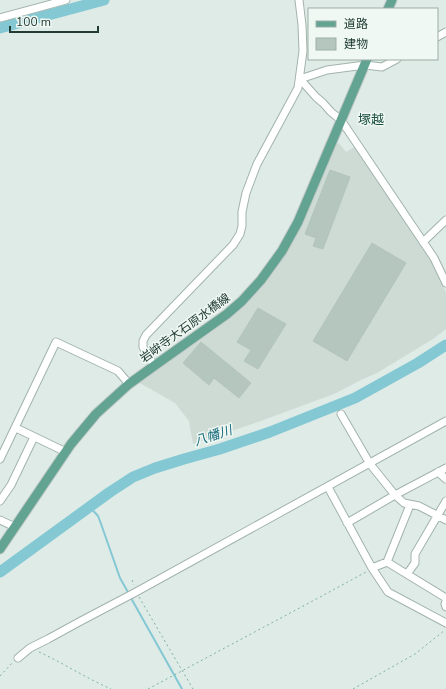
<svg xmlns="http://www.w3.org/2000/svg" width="446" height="689" font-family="'Nunito Sans','Noto Sans JP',sans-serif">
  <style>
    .built { fill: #cedbd5 }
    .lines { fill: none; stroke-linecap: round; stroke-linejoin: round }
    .stream { stroke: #84c8d4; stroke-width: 2 }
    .river { stroke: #84c8d4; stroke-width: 11 }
    .building { fill: #b5c6bf; stroke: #b2c5bd }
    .minor-casing { stroke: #a2b3ad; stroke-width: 9 }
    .major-casing { stroke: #c1c8c6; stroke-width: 11 }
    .path { stroke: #7eb1a0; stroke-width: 1; stroke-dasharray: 2 3; stroke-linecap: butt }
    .minor { stroke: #fff; stroke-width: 7 }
    .major { stroke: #62a392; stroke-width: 9 }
    .labels { text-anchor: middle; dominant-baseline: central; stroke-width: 3; stroke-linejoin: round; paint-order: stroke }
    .street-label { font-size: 12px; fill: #203c34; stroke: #f0f8f4 }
    .neighbourhood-label { font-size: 13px; fill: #1b4f42; stroke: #f0f8f4 }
    .water-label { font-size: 13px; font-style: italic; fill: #176b7b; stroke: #f0f8f4 }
  </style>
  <rect width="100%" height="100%" fill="#dfebe6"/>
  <path class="built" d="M 339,143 L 346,152 L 356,146 L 423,249 L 433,260 L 446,293 L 446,329 L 433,339 L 377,373 L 363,379 L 334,394 L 258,422 L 193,444 L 189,421 L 175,403 L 138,382 L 213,331 L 240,308 L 256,292 L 333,146 Z"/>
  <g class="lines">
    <path class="stream" d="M 89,506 L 98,516 L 100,521 L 120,578 L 129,594
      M 131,598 L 182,689"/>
    <path class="river" d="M 0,28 L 104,0
      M 0,572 L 110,492 L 133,477 L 155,468 L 184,459 L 220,449 L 270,432 L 355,398 L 418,363 L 446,345"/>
  </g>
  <path class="building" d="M 330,170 L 350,177 L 323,249 L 313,246 L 316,238 L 305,234 Z
    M 372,243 L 406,263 L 347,361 L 313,341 Z
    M 258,308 L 286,324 L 258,369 L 244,361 L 251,350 L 237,342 Z
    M 201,342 L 251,383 L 239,398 L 214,378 L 209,385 L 183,363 Z"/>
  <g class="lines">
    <defs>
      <path id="minor" d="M 0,18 L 66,0
        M 437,37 L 446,32
        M 300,79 L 316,97 L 323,103 L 331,112 L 341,120 L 434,258 L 446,283
        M 300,79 L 327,70 L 365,65 L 382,67 L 397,59
        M 423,242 L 446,220
        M 154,366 L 143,347 L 143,341 L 146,335 L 233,245 L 240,234 L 242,226 L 242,212 L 246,193 L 257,164 L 298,88 L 303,51 L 302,25 L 299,0
        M 341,414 L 370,464 L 395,495 L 404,503 L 419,506 L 446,520
        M 16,428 L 66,452
        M 0,459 L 56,342 L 118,371 L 129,384
        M 438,472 L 446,479
        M 328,487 L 372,568 L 388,592 L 446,623
        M 0,501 L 11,485 L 34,437
        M 0,520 L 15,527
        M 347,523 L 395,495 L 446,468
        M 387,562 L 410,505
        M 372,568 L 387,562 L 446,598
        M 407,574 L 415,563 L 415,554 L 446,501
        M 446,601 L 445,604 L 446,607
        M 18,658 L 30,648 L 48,639 L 79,622 L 136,592 L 446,421"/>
      <path id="major" d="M 388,9 L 392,0
        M 0,549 L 71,444 L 96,414 L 129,384 L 154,366 L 227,314 L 242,301 L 261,280 L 282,251 L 298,222 L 367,59"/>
    </defs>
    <use href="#minor" class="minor-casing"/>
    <use href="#major" class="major-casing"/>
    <path class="path" d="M 132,580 L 134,585
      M 139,597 L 193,689
      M 39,652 C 63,663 86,678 111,689
      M 0,676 L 13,662
      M 148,689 L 322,596 L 366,572
      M 353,689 L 415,654 L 445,630"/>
    <use href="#minor" class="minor"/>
    <use href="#major" class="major"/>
  </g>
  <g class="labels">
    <g class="street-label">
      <text transform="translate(185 328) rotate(-36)">岩峅寺大石原水橋線</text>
    </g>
    <g class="neighbourhood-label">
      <text x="371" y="120">塚越</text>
    </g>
    <g class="water-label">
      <text transform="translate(213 436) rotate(-18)">八幡川</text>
    </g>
  </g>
  <rect x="308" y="8" width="130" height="52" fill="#f0f8f4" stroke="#9dada7"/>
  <rect x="316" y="21" width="20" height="6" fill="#62a392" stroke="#9dada7"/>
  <text x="344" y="28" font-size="12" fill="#203c34">道路</text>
  <rect x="316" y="38" width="20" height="12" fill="#b5c6bf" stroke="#9dada7"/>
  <text x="344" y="48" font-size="12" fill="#203c34">建物</text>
  <path d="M10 26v6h88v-6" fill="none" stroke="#203c34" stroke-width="2"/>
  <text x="16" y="26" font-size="12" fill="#203c34" stroke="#f0f8f4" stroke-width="3" paint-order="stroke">100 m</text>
</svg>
